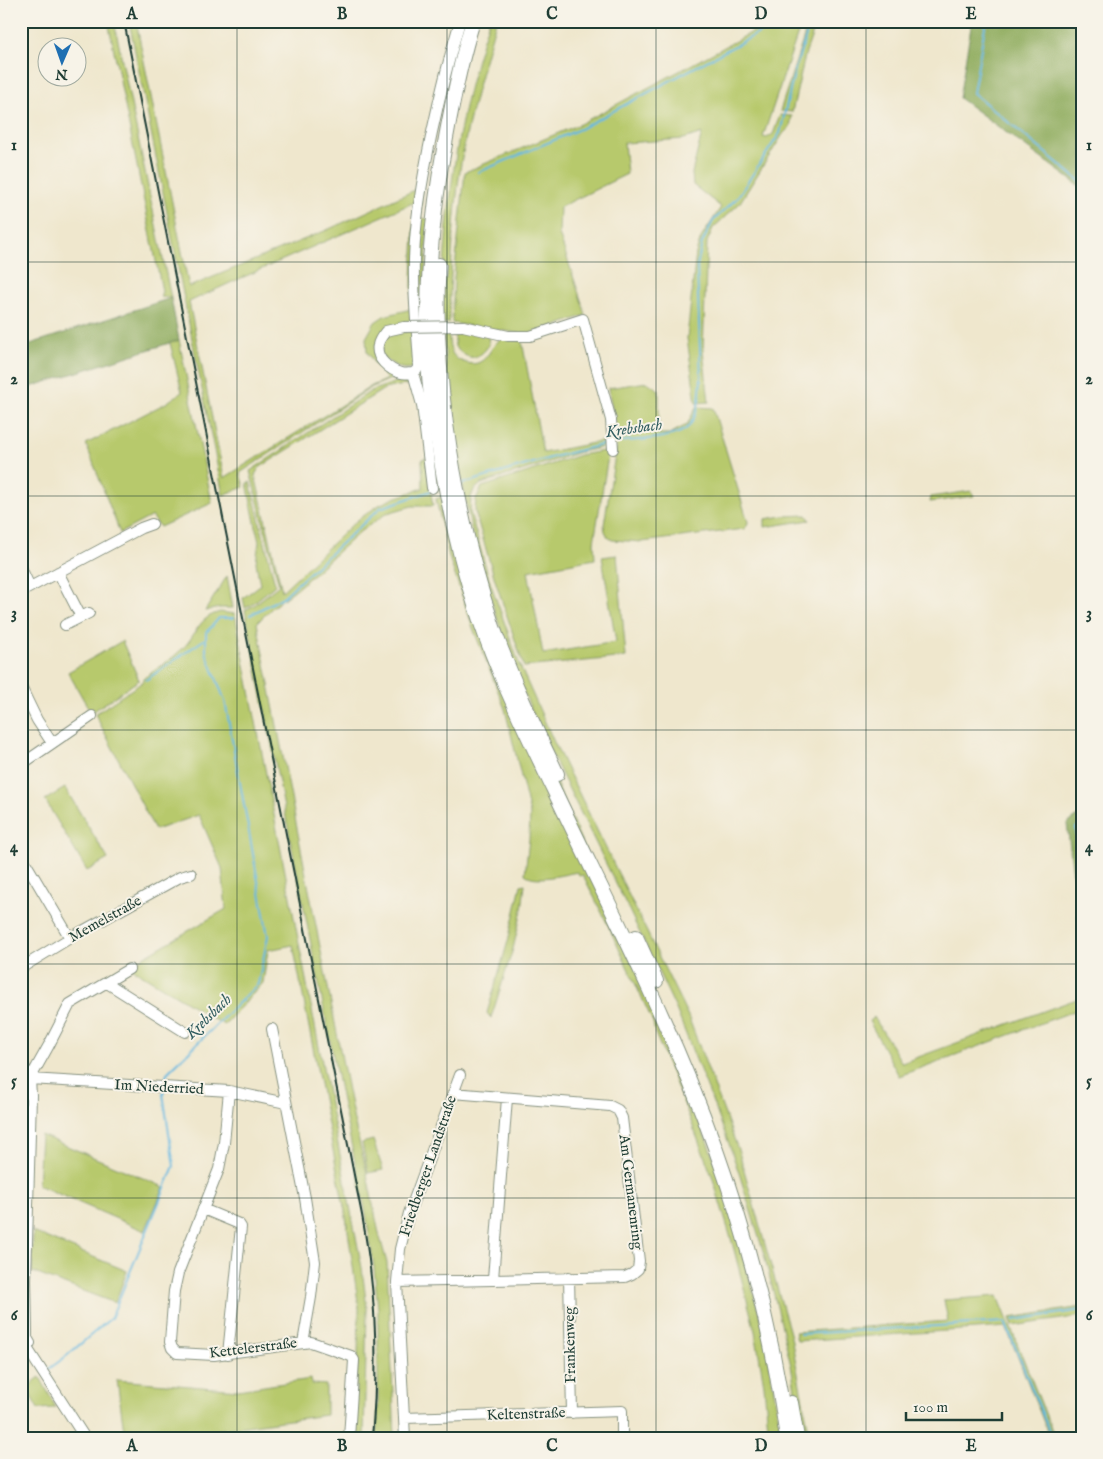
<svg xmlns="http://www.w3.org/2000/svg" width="1103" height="1459" font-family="'IM FELL English',serif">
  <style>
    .green { fill: #b7c96c; stroke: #6b8350; fill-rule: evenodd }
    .forest { fill: #91ad60; stroke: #58754a }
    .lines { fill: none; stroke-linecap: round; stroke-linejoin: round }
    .stream { stroke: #65b9e1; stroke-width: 2 }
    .minor-casing { stroke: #879280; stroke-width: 12 }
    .highway-casing { stroke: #879280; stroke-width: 16 }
    .minor { stroke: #fff; stroke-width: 10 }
    .highway { stroke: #fff; stroke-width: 14 }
    .rail { stroke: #1f3d34; stroke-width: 2 }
    .minor-bridge-casing { stroke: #879280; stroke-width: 12; stroke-linecap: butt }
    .minor-bridge { stroke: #fff; stroke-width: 10 }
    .grid { fill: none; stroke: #1f3d34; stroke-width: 1; stroke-opacity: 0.55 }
    .labels { text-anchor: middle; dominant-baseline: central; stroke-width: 4; stroke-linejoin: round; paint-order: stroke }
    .street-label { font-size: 15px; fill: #1f3d34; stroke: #f7f3e8 }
    .water-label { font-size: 16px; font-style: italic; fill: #305c5f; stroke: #f7f3e8 }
    .neatline { fill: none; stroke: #1f3d34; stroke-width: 2 }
    .grid-label { font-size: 16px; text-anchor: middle; font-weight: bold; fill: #1f3d34 }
  </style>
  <rect width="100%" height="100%" fill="#f7f3e8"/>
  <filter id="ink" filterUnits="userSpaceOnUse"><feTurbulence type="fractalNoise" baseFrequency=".02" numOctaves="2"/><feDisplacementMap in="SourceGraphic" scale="10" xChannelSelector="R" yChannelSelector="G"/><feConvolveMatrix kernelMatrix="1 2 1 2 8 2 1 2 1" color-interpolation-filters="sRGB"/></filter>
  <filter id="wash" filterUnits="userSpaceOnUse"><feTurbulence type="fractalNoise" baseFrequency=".0096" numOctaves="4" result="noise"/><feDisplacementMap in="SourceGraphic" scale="20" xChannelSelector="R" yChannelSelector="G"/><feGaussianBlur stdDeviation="1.12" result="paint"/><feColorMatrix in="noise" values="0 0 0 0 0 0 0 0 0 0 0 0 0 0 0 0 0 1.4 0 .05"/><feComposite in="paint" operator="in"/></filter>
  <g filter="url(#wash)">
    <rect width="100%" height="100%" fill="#efe7cd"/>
    <path class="green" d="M 108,21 L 114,21 L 171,298 L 160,297 L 162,291 Z
      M 129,21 L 136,21 L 189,287 L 327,230 L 417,189 L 442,65 L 455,21 L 423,168 L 414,324 L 404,324 L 375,346 L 395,373 L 393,378 L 372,387 L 240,473 L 244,487 L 223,495 ZM 415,202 L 411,309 L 384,316 L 375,322 L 366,338 L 367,352 L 374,363 L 387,379 L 372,386 L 224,478 L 189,302 L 230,283 Z
      M 489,21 L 496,21 C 483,68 469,115 461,163 C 453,216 451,270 449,323 L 442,323 C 443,249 450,175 466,102 C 472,75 480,48 489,21 Z
      M 773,21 L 802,21 L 763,137 L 767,138 L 773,134 L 780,115 L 792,116 L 790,127 L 783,134 L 739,204 L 713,228 L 707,242 L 703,351 L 709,402 L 696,403 L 687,338 L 696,253 L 701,238 L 721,207 L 693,185 L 692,173 L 702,133 L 684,139 L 624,143 L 627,174 L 560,207 L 559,234 L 586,315 L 530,335 L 452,323 L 454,278 L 465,172 L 580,124 Z
      M 809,21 L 817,21 L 806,52 L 792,112 L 780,111 Z
      M 421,218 L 428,219 L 423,324 L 418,324 L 417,261 Z
      M 443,329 L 449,329 C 449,341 448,355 461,361 C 488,373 489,343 502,339 C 507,338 516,340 522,341 L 543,453 L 609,440 L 609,446 L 580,452 L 481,484 L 474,490 L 471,497 L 470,512 L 490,582 L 520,666 L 554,742 L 688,1016 L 739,1152 L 791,1337 L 810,1438 L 802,1438 L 792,1370 L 781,1323 L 764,1254 L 740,1176 L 728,1141 L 676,1009 L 628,908 L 546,743 L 513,668 L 475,550 L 450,416 Z
      M 454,329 L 488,334 L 489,345 C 478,361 468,361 455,347 Z
      M 414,330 L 415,362 L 412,368 C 398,371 391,363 381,355 L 383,340 L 388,335 Z
      M 179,340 L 212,503 L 160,527 L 152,516 L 120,533 L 86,444 L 166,403 L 182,392 L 170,343 Z
      M 403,379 L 410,379 L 414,384 L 398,386 L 384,389 L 259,468 L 255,475 L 282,591 L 356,521 L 379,505 L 394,498 L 423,488 L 422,459 L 426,458 L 432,500 L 433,506 L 412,506 L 387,513 L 361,531 L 301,585 L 273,607 L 257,623 L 354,1121 L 366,1169 L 379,1234 L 387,1263 L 395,1438 L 376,1438 L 378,1405 L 378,1309 L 374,1267 L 366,1214 L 341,1096 L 245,610 L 253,606 L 279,585 L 250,471 L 371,391 Z
      M 647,382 L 659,390 L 659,434 L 669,434 L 687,425 L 696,407 L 713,408 L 748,522 L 747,526 L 744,529 L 642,542 L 612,540 L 608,537 L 605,531 L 604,525 L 616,449 L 614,419 L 608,388 Z
      M 609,450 L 594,542 L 595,559 L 528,571 L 543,654 L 616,642 L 602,557 L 617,555 L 626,657 L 524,667 L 495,580 L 475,512 L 476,499 L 482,487 L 580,455 Z
      M 250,482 L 275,584 L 274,586 L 251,605 L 245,608 L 243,598 L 260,585 L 256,562 L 259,542 L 247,483 Z
      M 971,491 L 974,496 L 930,502 L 931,497 Z
      M 443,496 L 453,543 L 641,980 L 722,1178 L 764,1331 L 782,1438 L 769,1438 L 764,1385 L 755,1331 L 732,1242 L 712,1176 L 690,1119 L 655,1033 L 653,1022 L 607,923 L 583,875 L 579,876 L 578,872 C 564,874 536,883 525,874 L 529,839 L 530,814 L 505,709 L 473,628 L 449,557 L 436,499 Z
      M 807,515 L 810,520 L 765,527 L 765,519 L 783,516 Z
      M 227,576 L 233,608 L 220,608 L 205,611 Z
      M 220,612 L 235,614 L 362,1268 L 367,1309 L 364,1438 L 353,1438 L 358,1354 L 359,1309 L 346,1217 L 293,945 L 268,950 L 263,983 L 224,1025 L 128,966 L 226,909 L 222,868 L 199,815 L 155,830 L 95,714 L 141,683 L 144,678 C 156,669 171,660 182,649 C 197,635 197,618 220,612 Z
      M 122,641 L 139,680 L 91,713 L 68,672 Z
      M 65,788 L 108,859 L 87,871 L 45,800 Z
      M 525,884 L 522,910 L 513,949 L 491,1018 L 487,1013 L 508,941 L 521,885 Z
      M 1082,997 L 1082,1008 L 899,1076 L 869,1021 L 874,1017 L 902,1063 Z
      M 41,1135 L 164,1187 L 145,1231 L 38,1185 Z
      M 373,1140 L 383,1170 L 368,1173 L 362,1143 Z
      M 33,1232 L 127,1271 L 115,1303 L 32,1272 Z
      M 998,1296 L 1055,1438 L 1050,1438 L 1006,1327 L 797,1341 L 795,1332 L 948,1321 L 944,1300 Z
      M 1082,1307 L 1082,1316 L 1013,1326 L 1010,1318 Z
      M 40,1377 L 55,1406 L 54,1408 L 38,1409 L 28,1391 L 21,1410 C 21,1395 28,1385 40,1377 Z
      M 311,1379 L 312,1384 L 326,1385 L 326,1415 L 158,1438 L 125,1438 L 117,1380 L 238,1390 Z"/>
    <path class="forest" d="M 972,21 L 1082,21 L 1082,188 L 959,98 Z
      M 171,298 L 179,340 L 21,390 L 21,347 Z
      M 1082,813 L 1082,950 L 1067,824 Z"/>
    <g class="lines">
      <path class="stream" d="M 986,21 L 973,93 L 1082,183
        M 479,172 L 580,129 L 781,21
        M 617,442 C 633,440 677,439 688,427 C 699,415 700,394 701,379 L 697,266 L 702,243 L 713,221 L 737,198 L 780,133 L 795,69 L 811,21
        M 462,484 L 557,456 L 609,443
        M 250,615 L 283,597 L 380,508 L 431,491
        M 146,680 L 205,639
        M 1082,824 L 1076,828 L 1082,877
        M 165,1083 L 167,1073 L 258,984 L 268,936 L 225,701 L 206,652 L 206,633 L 219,618 L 233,618
        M 1014,1320 L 1082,1310
        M 800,1334 L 1005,1322 L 1052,1438
        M 46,1371 L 64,1358 L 111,1318 L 174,1166 L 163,1094 L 164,1090"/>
    </g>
  </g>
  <g filter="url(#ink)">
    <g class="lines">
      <defs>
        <path id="minor" d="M 463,326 L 508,336 L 530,336 L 543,332 L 583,319 L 611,420 L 613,449
          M 404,327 L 386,331 C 383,335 379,339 378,345 C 375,358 389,370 401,373 C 405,374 409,373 413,373
          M 413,373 L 417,370 L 419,363 C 417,329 413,295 414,260 C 415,217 423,174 432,132 C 440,95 449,58 460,21
          M 413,373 L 422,405 L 432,488
          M 21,568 L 30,587
          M 58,572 L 81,617
          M 21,592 L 141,528 L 152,524
          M 65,625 L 89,613
          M 21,687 L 37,720 L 52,743
          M 25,762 L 92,716
          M 21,855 L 70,938
          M 21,968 L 70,938 L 180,877 L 191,874
          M 107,983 L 185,1032
          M 272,1029 L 305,1198 L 315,1262 L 311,1297 L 303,1343
          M 21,1062 L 30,1079 L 31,1095 L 26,1280 L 27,1330 L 27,1338 L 30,1343 L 27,1348
          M 30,1079 L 49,1045 L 70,1004 L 129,969
          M 21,1082 L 30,1079 L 229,1091 L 286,1103
          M 229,1091 L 224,1143 L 219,1169 L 178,1273 L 174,1291 L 170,1342 L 172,1348 L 177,1353 L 214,1355 L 311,1342 L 351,1356 L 354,1360 L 349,1438
          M 203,1209 L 239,1224 L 241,1227 L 228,1354
          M 569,1277 L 572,1413
          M 493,1279 L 507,1098
          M 397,1282 L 625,1277 L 632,1274 L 638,1269 L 639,1261 L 622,1118 L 618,1110 L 610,1106 L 453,1093
          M 27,1348 L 85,1438
          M 404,1418 L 622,1411 L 622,1438
          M 405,1438 L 397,1282 L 400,1249 L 409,1213 L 460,1075"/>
        <path id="highway" d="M 473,21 C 461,59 453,99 446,138 C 431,216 425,296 429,375 C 430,395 434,415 437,435 C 447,503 462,572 486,637 C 505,689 529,738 553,788 C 589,864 628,940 662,1017 C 723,1151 767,1291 787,1438
          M 439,265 C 435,318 439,372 446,424 C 456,495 470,560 493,627 C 511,678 534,726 557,774
          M 636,937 L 656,981
          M 791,1403 L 797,1438"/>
      </defs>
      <use href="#minor" class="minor-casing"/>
      <use href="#highway" class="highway-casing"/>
      <use href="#minor" class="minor"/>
      <use href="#highway" class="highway"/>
      <path class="rail" d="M 124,21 L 362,1215 C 365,1232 368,1250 370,1268 C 377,1325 377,1381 372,1438"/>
      <defs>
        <path id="minor-bridge" d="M 404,327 L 463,326"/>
      </defs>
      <use href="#minor-bridge" class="minor-bridge-casing"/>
      <use href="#minor-bridge" class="minor-bridge"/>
    </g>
  </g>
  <path class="grid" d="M 237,21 L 237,1438M 447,21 L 447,1438M 656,21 L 656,1438M 866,21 L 866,1438M 21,262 L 1082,262M 21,496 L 1082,496M 21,730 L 1082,730M 21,964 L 1082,964M 21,1198 L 1082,1198"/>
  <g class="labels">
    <g class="street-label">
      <text transform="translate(105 919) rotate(-29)">Memelstraße</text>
      <text transform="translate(159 1087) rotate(3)">Im Niederried</text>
      <text transform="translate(428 1166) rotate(-71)">Friedberger Landstraße</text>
      <text transform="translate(631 1192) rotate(83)">Am Germanenring</text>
      <text transform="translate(570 1345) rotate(-91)">Frankenweg</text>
      <text transform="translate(253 1348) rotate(-7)">Kettelerstraße</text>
      <text transform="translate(526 1414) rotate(-2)">Keltenstraße</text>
    </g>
    <g class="water-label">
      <text transform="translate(634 429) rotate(-8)">Krebsbach</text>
      <text transform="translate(209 1017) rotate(-44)">Krebsbach</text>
    </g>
  </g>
  <rect width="1103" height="1459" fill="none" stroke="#f7f3e8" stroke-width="55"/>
  <g transform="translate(62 62) rotate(182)"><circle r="24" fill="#f7f3e8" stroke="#a1aaa0"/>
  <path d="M0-4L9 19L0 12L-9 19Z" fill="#1f6fb2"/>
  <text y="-8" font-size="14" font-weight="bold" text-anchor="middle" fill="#1f3d34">N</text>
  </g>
  <path d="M906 1412v8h96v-8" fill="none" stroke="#1f3d34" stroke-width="2.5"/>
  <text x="913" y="1412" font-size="15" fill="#1f3d34" stroke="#f7f3e8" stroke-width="4" paint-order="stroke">100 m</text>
  <rect x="28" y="28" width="1048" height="1404" class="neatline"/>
  <g class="grid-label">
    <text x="132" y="19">A</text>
    <text x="342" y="19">B</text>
    <text x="552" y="19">C</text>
    <text x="761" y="19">D</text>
    <text x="971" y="19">E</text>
    <text x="14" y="150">1</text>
    <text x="1089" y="150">1</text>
    <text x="14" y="384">2</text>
    <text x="1089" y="384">2</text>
    <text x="14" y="618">3</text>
    <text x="1089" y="618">3</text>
    <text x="14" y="852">4</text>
    <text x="1089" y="852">4</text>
    <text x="14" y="1086">5</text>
    <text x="1089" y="1086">5</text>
    <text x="14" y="1320">6</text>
    <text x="1089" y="1320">6</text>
    <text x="132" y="1451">A</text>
    <text x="342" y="1451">B</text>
    <text x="552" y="1451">C</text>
    <text x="761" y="1451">D</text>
    <text x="971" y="1451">E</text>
  </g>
</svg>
